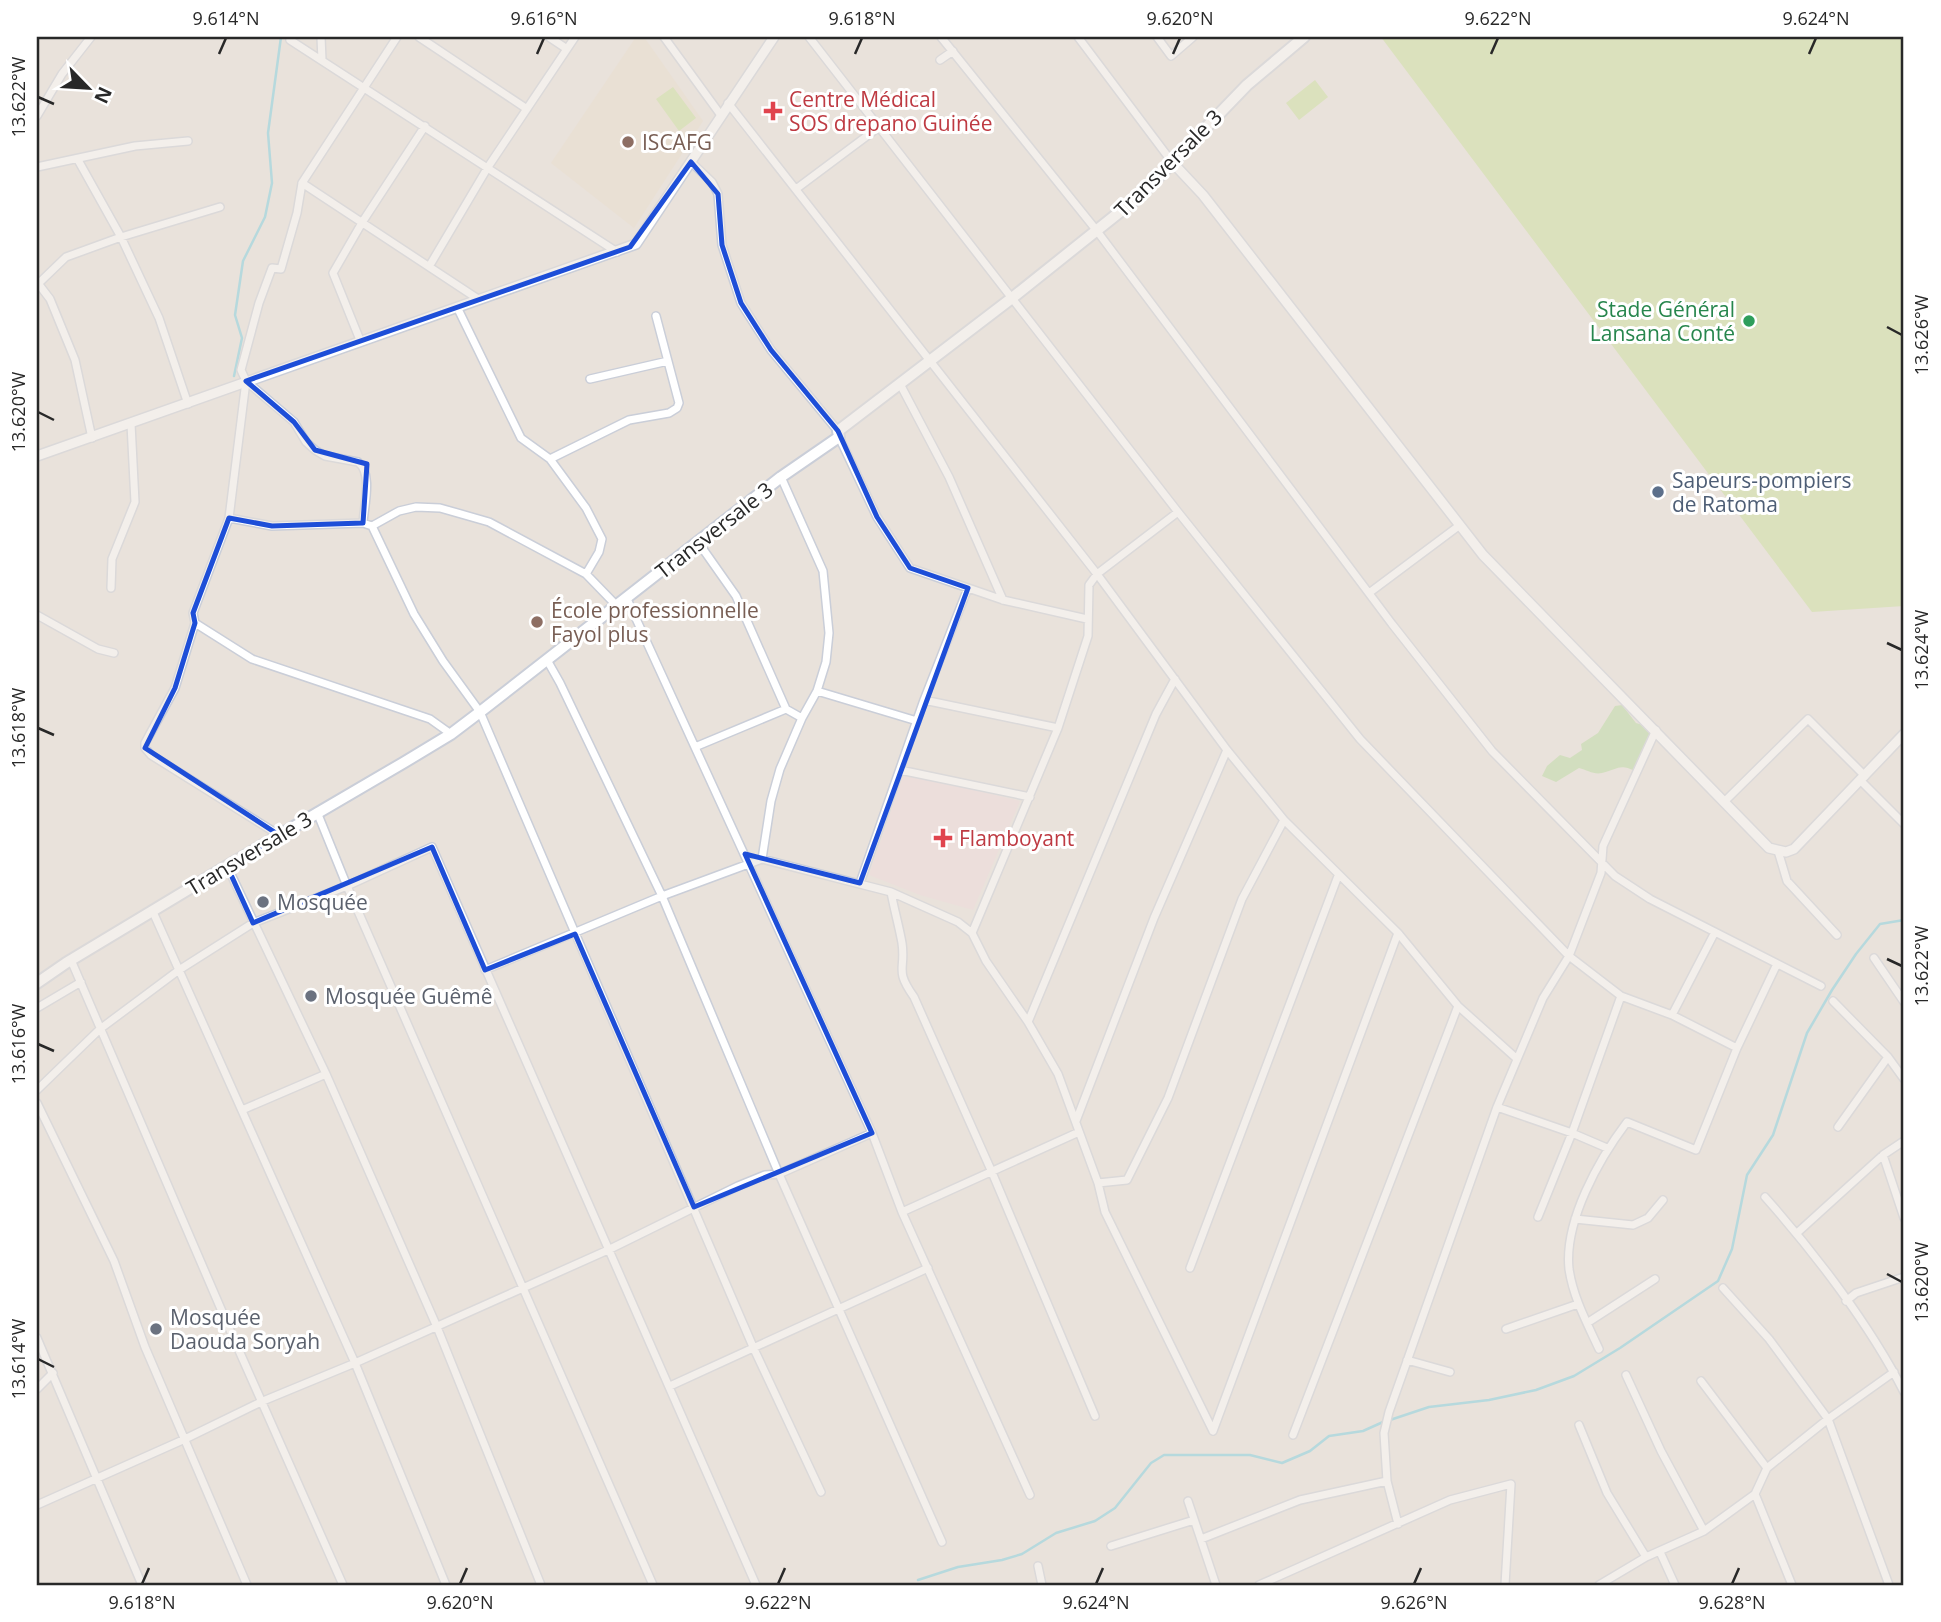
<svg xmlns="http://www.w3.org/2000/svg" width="1941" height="1622" font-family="'Open Sans',sans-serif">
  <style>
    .education { fill: #e9ddcc }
    .medical { fill: #efd9dc }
    .green { fill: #b7da9d }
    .pitch { fill: #c9e09a }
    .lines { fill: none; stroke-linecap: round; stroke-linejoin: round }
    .stream { stroke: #79cee0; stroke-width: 2.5 }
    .minor-casing { stroke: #caced8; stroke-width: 10 }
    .tertiary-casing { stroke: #caced8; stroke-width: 12 }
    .secondary-casing { stroke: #caced8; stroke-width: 14 }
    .minor { stroke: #fff; stroke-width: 7 }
    .tertiary { stroke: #fff; stroke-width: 9 }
    .secondary { stroke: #fff; stroke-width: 10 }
    .marked { fill: none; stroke: #1d4ed8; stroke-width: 5; stroke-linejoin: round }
    .ticks { fill: none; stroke: #282828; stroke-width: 2.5 }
    .health-dot { fill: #e0444e; stroke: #fff; stroke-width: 2.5 }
    .education-dot { fill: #8d6e63; stroke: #fff; stroke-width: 2.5 }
    .leisure-dot { fill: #2e9e5b; stroke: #fff; stroke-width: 2.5 }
    .service-dot { fill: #5c6f8a; stroke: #fff; stroke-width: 2.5 }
    .worship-dot { fill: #6b7280; stroke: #fff; stroke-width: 2.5 }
    .labels { text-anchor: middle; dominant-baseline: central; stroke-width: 6; stroke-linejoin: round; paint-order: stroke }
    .health-label { font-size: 21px; fill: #be3a42; stroke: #fff; text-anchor: start }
    .education-label { font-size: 21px; fill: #785e54; stroke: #fff; text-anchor: start }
    .street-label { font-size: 21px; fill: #282828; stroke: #fff }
    .leisure-label { font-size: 21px; fill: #27864d; stroke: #fff; text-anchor: end }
    .service-label { font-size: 21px; fill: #4e5e75; stroke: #fff; text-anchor: start }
    .worship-label { font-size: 21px; fill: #5b616d; stroke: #fff; text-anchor: start }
    .neatline { fill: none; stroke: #282828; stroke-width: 2.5 }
    .ticks-label { font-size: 18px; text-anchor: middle; fill: #282828 }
  </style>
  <rect width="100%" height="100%" fill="#e9e2db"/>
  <path class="education" d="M 636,37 L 644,37 L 703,121 L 634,228 L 551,163 Z"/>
  <path class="medical" d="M 904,773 L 1020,801 L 973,910 L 920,895 L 869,875 Z"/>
  <path class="green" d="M 1622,705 L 1636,723 L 1646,726 L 1653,740 L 1637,772 C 1619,763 1619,769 1602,773 C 1594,775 1587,770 1579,768 L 1556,782 L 1542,776 L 1547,766 L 1560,755 L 1570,758 L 1582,750 L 1581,744 L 1598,733 L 1615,706 Z"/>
  <path class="pitch" d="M 1381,37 L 1904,37 L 1904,606 L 1812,612 Z
    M 1315,80 L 1328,97 L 1299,120 L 1286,103 Z
    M 673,87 L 696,118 L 679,131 L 656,99 Z"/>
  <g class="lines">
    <path class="stream" d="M 234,376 L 242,338 L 235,315 L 243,261 L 265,217 L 272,183 L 268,133 L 281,37
      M 1390,1420 L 1429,1407 L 1489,1400 L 1536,1390 L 1574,1376 L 1620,1348 L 1718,1281 L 1732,1249 L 1747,1175 L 1773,1135 L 1807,1033 L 1832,990 L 1856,954 L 1880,924 L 1904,920
      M 918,1580 L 958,1567 L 1002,1560 L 1022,1554 L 1056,1533 L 1095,1521 L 1115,1508 L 1151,1463 L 1164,1455 L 1250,1455 L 1282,1463 L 1310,1451 L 1329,1436 L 1363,1431 L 1383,1422"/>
    <defs>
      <path id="minor" d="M 321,37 L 322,60
        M 397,37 L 302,183 L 297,213 L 281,269 L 272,268 L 259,303 L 241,370 L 246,381 L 229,518 L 193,613 L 195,623 L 252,659 L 430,719 L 451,734
        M 419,37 L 527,109
        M 549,37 L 567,49
        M 664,37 L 720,114
        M 809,37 L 1178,512 L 1360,739 L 1569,956 L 1621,996 L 1672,1015 L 1737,1048
        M 941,37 L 1097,231 L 1392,624 L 1492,751 L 1615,876 L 1650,899 L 1821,986
        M 1078,37 L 1172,162
        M 1157,37 L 1171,56 L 1193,37
        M 290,40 L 617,252
        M 940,60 L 953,51
        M 728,103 L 1097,574 L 1227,750 L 1284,820 L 1398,933 L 1458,1006 L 1516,1058
        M 37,116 L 62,74 L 91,37
        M 78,160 L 121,237 L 159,318 L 188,404
        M 691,162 L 712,182 L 718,194 L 722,245 L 741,303 L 771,350 L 838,431
        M 37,167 L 135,146 L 188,141
        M 302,183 L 478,299
        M 796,189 L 879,127
        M 430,265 L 488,167 L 575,37
        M 37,282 L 50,299 L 75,360 L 92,438
        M 39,283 L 66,257 L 121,237 L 220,207
        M 457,307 L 521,438 L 550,459 L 586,508 L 602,539 L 599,552 L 586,574
        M 360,340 L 333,273 L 363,221 L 425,126
        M 590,379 L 668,361
        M 246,381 L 294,422 L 306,442 L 315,450 L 325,456 L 358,462 C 373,473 364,506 363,523
        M 900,384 L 949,477 L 1003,600
        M 839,437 L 877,517 L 910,568 L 1003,600 L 1087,619
        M 550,459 L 629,420 L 669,413 L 677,408 L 679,403 L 656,316
        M 229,518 L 272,526 L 363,523 L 372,526 L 399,511 L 416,507 L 440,508 L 489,522 L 586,574 L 617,606
        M 372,526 L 414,614 L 443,661 L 480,712 L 754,1349 L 821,1492
        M 698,542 L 736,596 L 786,709
        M 111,588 L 112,559 L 135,502 L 131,424
        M 1369,593 L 1460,525
        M 627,599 L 872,1133 L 902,1212 L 1030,1495
        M 37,615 L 98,649 L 114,653
        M 195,623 L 175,688 L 145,743 L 145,748 L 151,755 L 279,835
        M 547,660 L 560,683 L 662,896 L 779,1174 L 942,1542
        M 817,691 L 917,721
        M 924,700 L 1058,728
        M 695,747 L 786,709 L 802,718
        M 900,770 L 1030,797
        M 1861,781 L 1904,824
        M 1725,801 L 1808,719 L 1865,776
        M 317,812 L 347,886 L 653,1585
        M 1778,851 L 1787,881 L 1837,935
        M 762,859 L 771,801 L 780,769 L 802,718 L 817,691 L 826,662 L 829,633 L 823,571 L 781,477
        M 227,866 L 326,1074 L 437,1327 L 541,1585
        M 860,883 L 924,700 L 968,588
        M 891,892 C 894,909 899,926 902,943 C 906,970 894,969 914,997 L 991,1170 L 1095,1416
        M 153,912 L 355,1363 L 446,1585
        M 972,933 L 1058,728 L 1088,636 L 1089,585 L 1097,574 L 1178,512
        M 1874,958 L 1904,1002
        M 71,960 L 233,1337 L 343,1585
        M 485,970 L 662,896 L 762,859 L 891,892 L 958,922 L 972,933 L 986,961 L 1028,1022 L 1058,1074 L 1098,1183 L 1105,1212 L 1213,1431
        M 1833,1001 L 1888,1057 L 1904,1079
        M 37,1008 L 81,982
        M 1672,1015 L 1715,932
        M 1028,1022 L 1156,714 L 1175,679
        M 37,1090 L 100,1029 L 179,970 L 253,923 L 347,886 L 432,847 L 756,1585
        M 37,1103 L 114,1261 L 145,1347 L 247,1585
        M 1497,1107 L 1572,1133 L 1607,1148
        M 242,1110 L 326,1074
        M 1076,1121 L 1154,918 L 1227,750
        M 1838,1127 L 1888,1057
        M 1883,1155 L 1904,1218
        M 1098,1183 L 1127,1180 L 1168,1098 L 1242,899 L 1284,820
        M 1765,1197 C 1814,1252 1870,1325 1904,1392
        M 902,1212 L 1079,1132
        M 1538,1217 L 1572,1133 L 1621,996
        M 1575,1219 L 1633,1225 L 1648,1218 L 1663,1200
        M 1797,1233 L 1883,1155 L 1904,1141
        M 1190,1268 L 1338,876
        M 1723,1288 L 1769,1339 L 1828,1419 L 1889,1585
        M 1846,1301 L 1856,1293 L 1904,1277
        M 1587,1323 L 1655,1279
        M 1506,1329 L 1578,1304
        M 37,1338 L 142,1585
        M 1599,1349 C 1587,1323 1573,1297 1569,1269 C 1564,1221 1599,1159 1627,1122 L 1696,1150 L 1737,1048 L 1777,964
        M 1407,1360 L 1450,1372
        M 1626,1375 L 1661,1451 L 1704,1531
        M 1701,1381 L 1767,1468
        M 670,1386 L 928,1268
        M 37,1389 L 53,1373
        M 1579,1425 L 1607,1493 L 1646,1557
        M 1213,1431 L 1398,933
        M 1293,1435 L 1458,1006
        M 1387,1481 L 1384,1433 L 1389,1412 L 1497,1107 L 1543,998 L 1569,956 L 1601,873 L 1603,846 L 1656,730
        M 1755,1494 L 1792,1585
        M 1188,1501 L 1216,1585
        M 37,1505 L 185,1439 L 263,1401 L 355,1363 L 608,1250 L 738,1186 L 765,1175 L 779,1174 L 872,1133
        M 1201,1539 L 1300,1500 L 1387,1481 L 1398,1524
        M 1111,1546 L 1194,1520
        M 1660,1552 L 1675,1585
        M 1038,1566 L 1042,1585
        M 1259,1585 L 1450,1500 L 1511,1484 L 1505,1585
        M 1599,1585 L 1646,1557 L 1704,1531 L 1755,1494 L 1767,1468 L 1828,1419 L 1894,1372"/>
      <path id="tertiary" d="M 1172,162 L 1203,195 L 1483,555 L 1769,848 L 1786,852 L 1794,849 L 1904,734
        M 37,456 L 636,244 L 774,37"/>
      <path id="secondary" d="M 37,983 L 66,963 L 227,866 L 403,763 L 451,734 L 480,712 L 781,477 L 839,437 L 838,431 L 1012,298 L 1141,195 L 1247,85 L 1304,37"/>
    </defs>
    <use href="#minor" class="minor-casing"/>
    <use href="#tertiary" class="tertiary-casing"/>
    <use href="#secondary" class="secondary-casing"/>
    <use href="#minor" class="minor"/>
    <use href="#tertiary" class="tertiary"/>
    <use href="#secondary" class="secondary"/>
  </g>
  <path d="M0 0H1941V1622H0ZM 691,162 L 718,194 L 722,245 L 741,303 L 771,350 L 838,431 L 877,517 L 910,568 L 968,588 L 860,883 L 745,854 L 872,1133 L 694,1207 L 575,934 L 485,970 L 432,847 L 253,923 L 227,866 L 279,835 L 145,748 L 175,688 L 195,623 L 193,613 L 229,518 L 272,526 L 363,523 L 367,464 L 315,450 L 294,422 L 246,381 L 630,247 Z" fill="#e9e2db" fill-opacity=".55" fill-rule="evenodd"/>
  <path class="marked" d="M 691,162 L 718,194 L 722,245 L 741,303 L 771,350 L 838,431 L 877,517 L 910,568 L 968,588 L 860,883 L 745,854 L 872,1133 L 694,1207 L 575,934 L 485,970 L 432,847 L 253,923 L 227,866 L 279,835 L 145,748 L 175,688 L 195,623 L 193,613 L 229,518 L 272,526 L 363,523 L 367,464 L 315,450 L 294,422 L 246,381 L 630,247 Z"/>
  <path class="ticks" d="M 219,54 L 226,38M 537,54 L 544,38M 855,54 L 862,38M 1173,54 L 1180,38M 1491,54 L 1498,38M 1809,54 L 1816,38M 38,97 L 54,104M 1887,327 L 1902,335M 38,412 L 54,420M 1887,643 L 1902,650M 38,728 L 54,735M 1887,959 L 1902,966M 38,1044 L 54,1051M 1887,1274 L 1902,1282M 38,1359 L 54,1367M 142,1584 L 149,1568M 460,1584 L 467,1568M 778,1584 L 785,1568M 1096,1584 L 1103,1568M 1414,1584 L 1421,1568M 1732,1584 L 1739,1568"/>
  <g class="health-dot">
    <path d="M769.5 100.5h7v7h7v7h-7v7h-7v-7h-7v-7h7z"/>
    <path d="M939.5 827.5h7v7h7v7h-7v7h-7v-7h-7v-7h7z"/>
  </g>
  <g class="education-dot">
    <circle cx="628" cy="142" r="7"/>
    <circle cx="537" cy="622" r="7"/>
  </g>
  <circle class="leisure-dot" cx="1749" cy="321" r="7"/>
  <circle class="service-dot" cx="1658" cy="492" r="7"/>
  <g class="worship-dot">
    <circle cx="263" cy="902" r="7"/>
    <circle cx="311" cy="996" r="7"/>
    <circle cx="156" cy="1329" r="7"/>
  </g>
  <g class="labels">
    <g class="health-label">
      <text x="789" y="99">Centre Médical<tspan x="789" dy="24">SOS drepano Guinée</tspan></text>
      <text x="959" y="838">Flamboyant</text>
    </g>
    <g class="education-label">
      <text x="642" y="142">ISCAFG</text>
      <text x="551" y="610">École professionnelle<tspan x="551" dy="24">Fayol plus</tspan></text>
    </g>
    <g class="street-label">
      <text transform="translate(1168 163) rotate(-45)">Transversale 3</text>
      <text transform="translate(714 530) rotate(-38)">Transversale 3</text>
      <text transform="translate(249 853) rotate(-31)">Transversale 3</text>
    </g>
    <g class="leisure-label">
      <text x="1735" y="309">Stade Général<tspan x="1735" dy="24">Lansana Conté</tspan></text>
    </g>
    <g class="service-label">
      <text x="1672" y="480">Sapeurs-pompiers<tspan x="1672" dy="24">de Ratoma</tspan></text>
    </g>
    <g class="worship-label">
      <text x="277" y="902">Mosquée</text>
      <text x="325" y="996">Mosquée Guêmê</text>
      <text x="170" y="1317">Mosquée<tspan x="170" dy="24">Daouda Soryah</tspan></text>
    </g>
  </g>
  <rect width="1941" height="1622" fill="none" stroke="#ffffff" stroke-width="77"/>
  <g transform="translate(88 88) rotate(115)" stroke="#ffffff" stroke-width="5" paint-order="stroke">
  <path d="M0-5L12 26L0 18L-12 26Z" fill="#282828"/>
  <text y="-10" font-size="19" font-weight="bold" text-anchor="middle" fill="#282828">N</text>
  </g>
  <rect x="38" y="38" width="1864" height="1546" class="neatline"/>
  <g class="ticks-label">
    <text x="226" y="25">9.614°N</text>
    <text x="544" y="25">9.616°N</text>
    <text x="862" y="25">9.618°N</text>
    <text x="1180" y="25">9.620°N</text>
    <text x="1498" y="25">9.622°N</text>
    <text x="1816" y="25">9.624°N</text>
    <text transform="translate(19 97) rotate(-90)" y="6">13.622°W</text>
    <text transform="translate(1922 335) rotate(-90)" y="6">13.626°W</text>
    <text transform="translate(19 412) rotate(-90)" y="6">13.620°W</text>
    <text transform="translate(1922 650) rotate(-90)" y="6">13.624°W</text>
    <text transform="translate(19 728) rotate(-90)" y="6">13.618°W</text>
    <text transform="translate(1922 966) rotate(-90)" y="6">13.622°W</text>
    <text transform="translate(19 1044) rotate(-90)" y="6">13.616°W</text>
    <text transform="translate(1922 1282) rotate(-90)" y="6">13.620°W</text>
    <text transform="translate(19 1359) rotate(-90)" y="6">13.614°W</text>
    <text x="142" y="1609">9.618°N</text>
    <text x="460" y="1609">9.620°N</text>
    <text x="778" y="1609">9.622°N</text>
    <text x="1096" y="1609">9.624°N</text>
    <text x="1414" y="1609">9.626°N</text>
    <text x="1732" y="1609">9.628°N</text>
  </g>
</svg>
